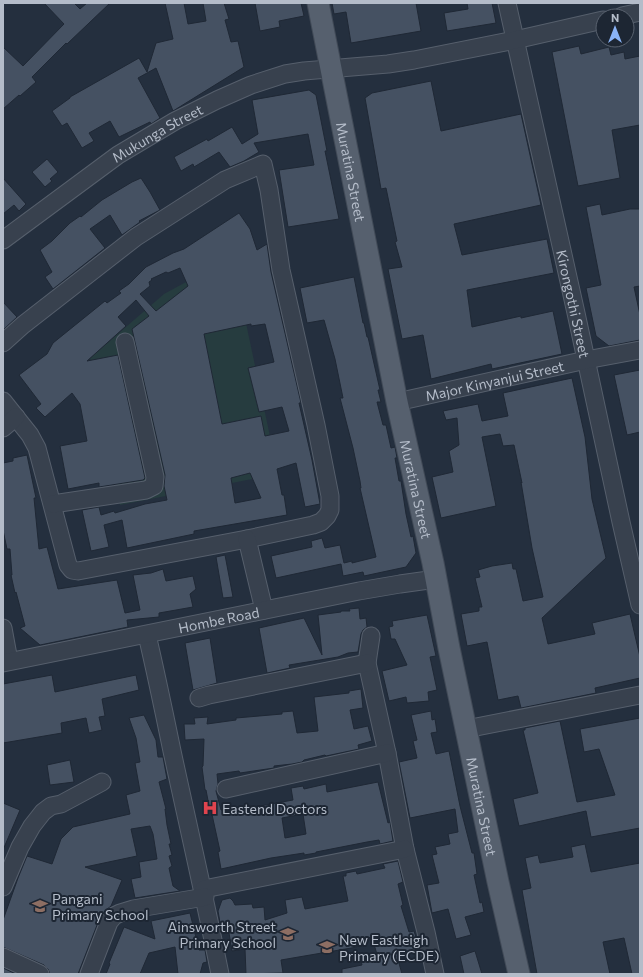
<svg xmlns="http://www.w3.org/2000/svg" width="643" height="977" font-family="Commissioner,sans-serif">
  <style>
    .green { fill: #263c3f }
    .building { fill: #455162; stroke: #1f2835; fill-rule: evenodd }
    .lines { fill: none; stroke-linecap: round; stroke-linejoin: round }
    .minor-casing { stroke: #565f6c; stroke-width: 19 }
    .major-casing { stroke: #414a57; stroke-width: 23 }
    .minor { stroke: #38414e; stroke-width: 17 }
    .major { stroke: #56606e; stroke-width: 21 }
    .labels { text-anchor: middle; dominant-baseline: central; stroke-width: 4; stroke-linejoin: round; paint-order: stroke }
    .street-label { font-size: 14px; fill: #b4bcc9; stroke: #1d2633 }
    .poi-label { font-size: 14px; fill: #b4bcc9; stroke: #1d2633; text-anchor: start }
  </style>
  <rect width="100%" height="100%" fill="#242f3e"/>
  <path class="green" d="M 232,257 L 278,474 L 120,505 L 90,358 L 164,294 Z"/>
  <path class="building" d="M 44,3 L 74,3 L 80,9 L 87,3 L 110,3 L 67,44 L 66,43 L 32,77 L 36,82 L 20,96 L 19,95 L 3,109 L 3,47 L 23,66 L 64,24 Z
    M 165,3 L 184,3 L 188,24 L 206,21 L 203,3 L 224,3 L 229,19 L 225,20 L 231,42 L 238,41 L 244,67 L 173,111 L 156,68 L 138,78 L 160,118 L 151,124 L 150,122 L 119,137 L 110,121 L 89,133 L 94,141 L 82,148 L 67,123 L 62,126 L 52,111 L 70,98 L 70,97 L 139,58 L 147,72 L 156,43 L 173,39 Z
    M 255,3 L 301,3 L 304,16 L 279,21 L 280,27 L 260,31 Z
    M 332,3 L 416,3 L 421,31 L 351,43 L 346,12 L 334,14 Z
    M 467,3 L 492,3 L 496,23 L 447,31 L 444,13 L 468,9 Z
    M 579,46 L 581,54 L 609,47 L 611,55 L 624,52 L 625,59 L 640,56 L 640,125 L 612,130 L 620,178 L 578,186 L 552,52 Z
    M 431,81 L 441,131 L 521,114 L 541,205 L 454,224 L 462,255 L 547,239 L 554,273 L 467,290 L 472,327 L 521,316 L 521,318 L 553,311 L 562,354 L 492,369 L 491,364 L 431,379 L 423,335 L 402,339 L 388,269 L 402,267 L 395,242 L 397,241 L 386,188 L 381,189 L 365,98 L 372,93 Z
    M 309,90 L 316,95 L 327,151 L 325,151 L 339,219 L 288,227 L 279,170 L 314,165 L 308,134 L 254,143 L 259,152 L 244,161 L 230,167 L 219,152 L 194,167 L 193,164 L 181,171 L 174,157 L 207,139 L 208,141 L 232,127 L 242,144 L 258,134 L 252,100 Z
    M 47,159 L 58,172 L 50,179 L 52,181 L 45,187 L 32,172 Z
    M 3,178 L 26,204 L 19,211 L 14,205 L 3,214 Z
    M 141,178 L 150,192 L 160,210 L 139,221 L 140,222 L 122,235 L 110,215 L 90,229 L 105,248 L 53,289 L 45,277 L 52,272 L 40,250 L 52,241 L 70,223 L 80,216 L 81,217 L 102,200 L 132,182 Z
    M 600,204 L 602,215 L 630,209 L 640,209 L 640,286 L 634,287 L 640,315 L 640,340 L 609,346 L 596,336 L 586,288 L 601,285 L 586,207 Z
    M 239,213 L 250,229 L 257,250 L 267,244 L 271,272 L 301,403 L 299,403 L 312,460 L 320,504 L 305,507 L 296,463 L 277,469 L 282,495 L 284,495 L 287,515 L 194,531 L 194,534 L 127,548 L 122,520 L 104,525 L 109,547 L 91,551 L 82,510 L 99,507 L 101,515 L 114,511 L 115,513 L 145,504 L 167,500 L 164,486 L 165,475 L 132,329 L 149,316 L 136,300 L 118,317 L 126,326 L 87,361 L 118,355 L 145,478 L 143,480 L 99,487 L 99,483 L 68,489 L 60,446 L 87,441 L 80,404 L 72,393 L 45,417 L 36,408 L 41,404 L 19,375 L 47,354 L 53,343 L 105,301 L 107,303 L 121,293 L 119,291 L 129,284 L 146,267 L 173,253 L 184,249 ZM 180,268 L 188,286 L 156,311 L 140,294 L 150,286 L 149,282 L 152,280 L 151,279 L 166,272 L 168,273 ZM 251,324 L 251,326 L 265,324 L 274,362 L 248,368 L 259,412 L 282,407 L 289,431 L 265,436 L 261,416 L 222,424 L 204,334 ZM 250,473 L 261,498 L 235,503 L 231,478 Z
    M 354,277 L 363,323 L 364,323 L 367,337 L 368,337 L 380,390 L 378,390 L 381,402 L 377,402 L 383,425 L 386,425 L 391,448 L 395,447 L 397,458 L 395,458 L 399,481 L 401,481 L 406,514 L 411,537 L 413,536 L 416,553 L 406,567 L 364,576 L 363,572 L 343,576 L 341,564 L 276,578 L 271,556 L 312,547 L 311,541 L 322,538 L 325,548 L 340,545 L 344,563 L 352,561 L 352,563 L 376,557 L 360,488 L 361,488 L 360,481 L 353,448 L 340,398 L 343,398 L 335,359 L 324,320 L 307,323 L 300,288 Z
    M 3,302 L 17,317 L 3,330 Z
    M 640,370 L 640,432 L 627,435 L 614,375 Z
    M 572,378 L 585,437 L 592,499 L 606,558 L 542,618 L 548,644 L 595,634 L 592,623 L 630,614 L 640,657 L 640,678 L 595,688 L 596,693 L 521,708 L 518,696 L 498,700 L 487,642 L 467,646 L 461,614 L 479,611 L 479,607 L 482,607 L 475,578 L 480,577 L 478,570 L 492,566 L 512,563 L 513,569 L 516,569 L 523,601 L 543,597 L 532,548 L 521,482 L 522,483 L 514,445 L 503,446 L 500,434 L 482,437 L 496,506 L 441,518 L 432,477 L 453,472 L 449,451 L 459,445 L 457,418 L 446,420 L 443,411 L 478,404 L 482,421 L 508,416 L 503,393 Z
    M 27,455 L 36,498 L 34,498 L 39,549 L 47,547 L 58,589 L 117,580 L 125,613 L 140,610 L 133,575 L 151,573 L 163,569 L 166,581 L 193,576 L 196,589 L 190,594 L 193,607 L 159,613 L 159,617 L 127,620 L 128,627 L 40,645 L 20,628 L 25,626 L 16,592 L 15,593 L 11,575 L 12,575 L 10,549 L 7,549 L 3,530 L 3,463 L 13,461 L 13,458 Z
    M 225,555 L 233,597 L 223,598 L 216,557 Z
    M 359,608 L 360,619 L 366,618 L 367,627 L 363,630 L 361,634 L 358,652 L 348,653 L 338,657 L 289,665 L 290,668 L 267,673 L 259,628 L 304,618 L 322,655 L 318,615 L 341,612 L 341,611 L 350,611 L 349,609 Z
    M 427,615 L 436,656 L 430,657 L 437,690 L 428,692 L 429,701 L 407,703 L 406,697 L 389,701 L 382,671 L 407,665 L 395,639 L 391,639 L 389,627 L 393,626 L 392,621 Z
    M 210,638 L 217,683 L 193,690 L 185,643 Z
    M 52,675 L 55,692 L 136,675 L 139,690 L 102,699 L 105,716 L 99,717 L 102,730 L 89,733 L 86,718 L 61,723 L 62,733 L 3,743 L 3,684 Z
    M 361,689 L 363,708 L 350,710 L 354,729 L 368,726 L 372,741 L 358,745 L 359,749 L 326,756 L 325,755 L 304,760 L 302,762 L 292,764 L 274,766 L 274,768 L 240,773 L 239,771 L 217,774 L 218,784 L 216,791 L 221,810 L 224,810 L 225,814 L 249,812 L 249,808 L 293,800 L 291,788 L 303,786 L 304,789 L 326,784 L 327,792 L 378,782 L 388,823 L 390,822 L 393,841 L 380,844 L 379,840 L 367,842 L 316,852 L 316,853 L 304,855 L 304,853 L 271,858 L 221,869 L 218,852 L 220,851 L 211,810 L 210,811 L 206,790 L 205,790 L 202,767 L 203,766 L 204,739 L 185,740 L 184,724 L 195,724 L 194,718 L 208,717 L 207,724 L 236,720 L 236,718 L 282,714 L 282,712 L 293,711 L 297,733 L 318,731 L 314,697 L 349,693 L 349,691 ZM 303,814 L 306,834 L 285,838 L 282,818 Z
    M 431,711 L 432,720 L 435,719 L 437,732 L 431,733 L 436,754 L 449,751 L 460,806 L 472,853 L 474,853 L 477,874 L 474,875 L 480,903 L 482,902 L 484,912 L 465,917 L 471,935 L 456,939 L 448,909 L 432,913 L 427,885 L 439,883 L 432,855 L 437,854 L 435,847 L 450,844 L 448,834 L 458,832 L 455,809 L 410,818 L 399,762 L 417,758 L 413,741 L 417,740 L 411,715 Z
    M 144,715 L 156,740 L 158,757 L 163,757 L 167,779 L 159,782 L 166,809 L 165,809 L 167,825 L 171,844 L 169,844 L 172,855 L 169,856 L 172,866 L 169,868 L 173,886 L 180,891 L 135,898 L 131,879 L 141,877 L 139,862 L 157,859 L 153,834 L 150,826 L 131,829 L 137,856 L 85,867 L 122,880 L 111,906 L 106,910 L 99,920 L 78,974 L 50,974 L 48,969 L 44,965 L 3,947 L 3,920 L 18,878 L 27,856 L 52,864 L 61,839 L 73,827 L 130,814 L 126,795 L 140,791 L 135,763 L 140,762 L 136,738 L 129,718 Z
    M 640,718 L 640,828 L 591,837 L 586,811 L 519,826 L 513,799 L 538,793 L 523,730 L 525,730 L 525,728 L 560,721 L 577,802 L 615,795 L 599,749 L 584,752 L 580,729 Z
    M 70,760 L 74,782 L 50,785 L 47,765 Z
    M 3,803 L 20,810 L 3,850 Z
    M 585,844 L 591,872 L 640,863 L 640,974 L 632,974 L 624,938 L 603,942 L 610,974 L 537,974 L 522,890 L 531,888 L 525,858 L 538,855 L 540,863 L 573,857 L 571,847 Z
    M 398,861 L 403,882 L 398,884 L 403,905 L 401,906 L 409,932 L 414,931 L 420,950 L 397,956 L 402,974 L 342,974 L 342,969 L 362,965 L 361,961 L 378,958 L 372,937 L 356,941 L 357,947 L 281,960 L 283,973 L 246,974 L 245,949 L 232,951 L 229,933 L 222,934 L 218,911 L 222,900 L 230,898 L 233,901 L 235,905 L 252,904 L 253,908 L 264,907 L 265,920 L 287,913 L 285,900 L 302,897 L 305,909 L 348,901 L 343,876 L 346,876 L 346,873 L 356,871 L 357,874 L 385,868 L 383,864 Z
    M 190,913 L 199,950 L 205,950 L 207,962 L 203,963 L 200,974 L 178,974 L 175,947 L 149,953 L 140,974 L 106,974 L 110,964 L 109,963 L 124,927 L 155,939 L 151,921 Z
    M 475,951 L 482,974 L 464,974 L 460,956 Z
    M 3,968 L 16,974 L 3,974 Z"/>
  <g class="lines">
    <defs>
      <g id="minor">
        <path id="s1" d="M 507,3 L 576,313 L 621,522 L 640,605"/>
        <path d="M 622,16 L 640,12"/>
        <path id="s2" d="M 3,240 L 118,155 L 175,121 L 217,100 L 251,85 L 285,74 L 304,71 L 388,64 L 414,60 L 515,40 L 603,20"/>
        <path d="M 3,343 L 23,325 L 136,237 L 225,180 L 263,164 L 269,190 L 281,270 L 316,425 L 330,496 L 330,510 L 327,516 L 321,522 L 313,525 L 247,539 L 78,571 L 72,570 L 68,565 L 37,448 L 30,435 L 3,401"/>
        <path id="s3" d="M 397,402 L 586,360 L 640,350"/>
        <path d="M 3,428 L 16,417"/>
        <path d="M 53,504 L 146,490 L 154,486 L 155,477 L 125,342"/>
        <path d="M 247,539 L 264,610"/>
        <path d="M 3,628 L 9,661"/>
        <path d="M 147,635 C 156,673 164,712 172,751 C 188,825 205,899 220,974"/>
        <path d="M 371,636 L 367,663 L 387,753 L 405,849 L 426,932 L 435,974"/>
        <path id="s4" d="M 3,663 L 359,591 L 400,584 L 436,579"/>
        <path d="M 199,698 L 209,695 L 367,663"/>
        <path d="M 466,729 L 640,695"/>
        <path d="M 226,789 L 387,753"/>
        <path d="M 3,887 L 20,847 L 32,826 L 43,812 L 51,806 L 61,804 L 102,782"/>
        <path d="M 204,889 L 405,849"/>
        <path d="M 3,957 L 40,974"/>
        <path d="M 89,974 L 109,922 L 114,916 L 120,913 L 133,909 L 205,897"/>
      </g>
      <g id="major">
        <path id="s5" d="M 318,3 L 397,402 L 433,563 L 449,648 L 498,882 L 519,974"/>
      </g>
    </defs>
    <use href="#minor" class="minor-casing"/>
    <use href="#major" class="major-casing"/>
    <use href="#minor" class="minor"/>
    <use href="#major" class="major"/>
  </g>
  <defs>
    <symbol id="hospital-bare" viewBox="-9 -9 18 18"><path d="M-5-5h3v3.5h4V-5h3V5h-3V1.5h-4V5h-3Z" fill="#e0444e" stroke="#1d2633" stroke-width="2.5" paint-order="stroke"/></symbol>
    <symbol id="school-bare" viewBox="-9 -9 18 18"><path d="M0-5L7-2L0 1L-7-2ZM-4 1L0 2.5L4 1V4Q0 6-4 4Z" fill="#8d6e63" stroke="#1d2633" stroke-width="2.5" paint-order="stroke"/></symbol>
  </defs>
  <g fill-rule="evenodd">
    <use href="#hospital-bare" x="199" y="797" width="22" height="22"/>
    <use href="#school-bare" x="29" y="895" width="22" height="22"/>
    <use href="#school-bare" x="277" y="923" width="22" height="22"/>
    <use href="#school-bare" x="316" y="936" width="22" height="22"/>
  </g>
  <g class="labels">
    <g class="street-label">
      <text stroke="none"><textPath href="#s2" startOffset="188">Mukunga Street</textPath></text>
      <text stroke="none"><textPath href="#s5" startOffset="172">Muratina Street</textPath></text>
      <text stroke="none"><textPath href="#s1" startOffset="308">Kirongothi Street</textPath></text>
      <text stroke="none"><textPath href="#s3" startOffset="100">Major Kinyanjui Street</textPath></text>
      <text stroke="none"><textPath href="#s5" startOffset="496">Muratina Street</textPath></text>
      <text stroke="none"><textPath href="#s4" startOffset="220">Hombe Road</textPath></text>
      <text stroke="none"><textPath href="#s5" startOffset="820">Muratina Street</textPath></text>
    </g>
    <g class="poi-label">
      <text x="222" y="808">Eastend Doctors</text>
      <text x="52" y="898">Pangani<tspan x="52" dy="16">Primary School</tspan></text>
      <text x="276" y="926" text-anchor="end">Ainsworth Street<tspan x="276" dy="16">Primary School</tspan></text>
      <text x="339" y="939">New Eastleigh<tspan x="339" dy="16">Primary (ECDE)</tspan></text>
    </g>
  </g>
  <rect width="643" height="977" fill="none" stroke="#b4bcc9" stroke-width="8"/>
  <g transform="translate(615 28)"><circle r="19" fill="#1d2633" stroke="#59626f"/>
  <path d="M0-3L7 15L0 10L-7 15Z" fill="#8ab4f8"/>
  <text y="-6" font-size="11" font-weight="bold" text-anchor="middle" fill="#b4bcc9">N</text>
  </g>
</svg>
